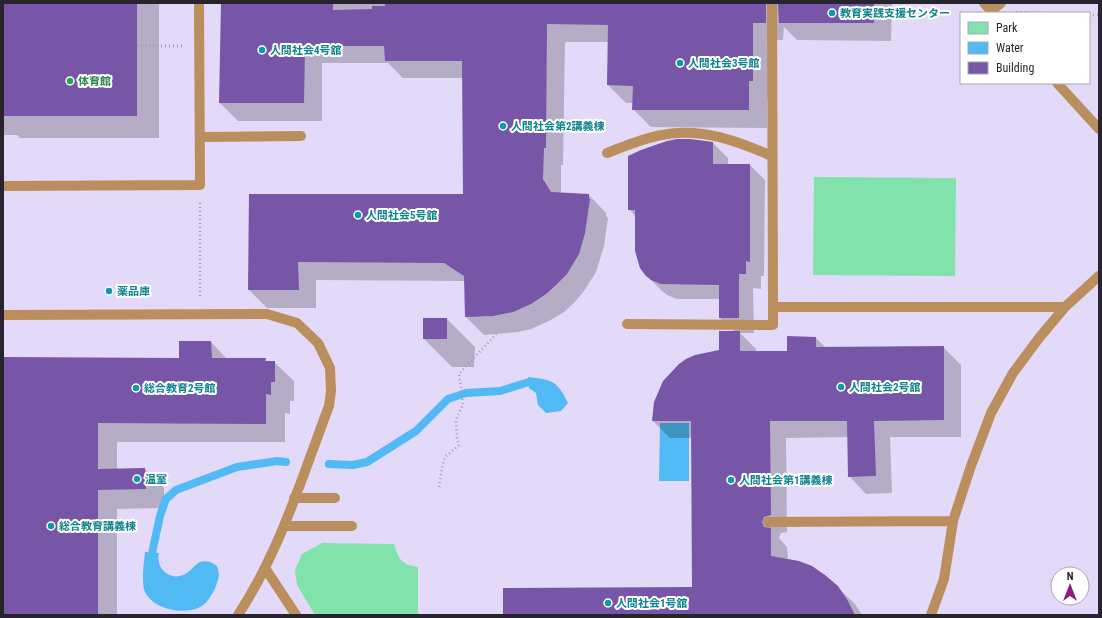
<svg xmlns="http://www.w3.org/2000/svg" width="1102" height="618" font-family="'Roboto Condensed','Noto Sans JP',sans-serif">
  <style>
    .green { fill: #82e2ac }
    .water { fill: #51baf4 }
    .shadow { fill: #0003 }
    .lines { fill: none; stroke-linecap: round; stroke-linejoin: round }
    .stream { stroke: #51baf4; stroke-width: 8 }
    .building { fill: #7756a7 }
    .path { stroke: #a39bb3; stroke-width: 2.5; stroke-dasharray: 1 3; stroke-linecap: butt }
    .service { stroke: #ba8f5d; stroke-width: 10 }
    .culture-dot { fill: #0f9aa8; stroke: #fff; stroke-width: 1.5 }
    .leisure-dot { fill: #2e9e5b; stroke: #fff; stroke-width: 1.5 }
    .labels { text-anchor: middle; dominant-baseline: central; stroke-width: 4; stroke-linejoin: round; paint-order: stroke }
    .culture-label { font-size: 11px; font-weight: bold; fill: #0d838f; stroke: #fff; text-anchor: start }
    .leisure-label { font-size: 11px; font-weight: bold; fill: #27864d; stroke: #fff; text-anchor: start }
  </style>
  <rect width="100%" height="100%" fill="#e3d9f8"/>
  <path class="green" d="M 814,177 L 956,178 L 955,276 L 813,275 Z
    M 322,543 L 394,544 C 399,560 401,564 418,567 L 418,615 L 315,615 L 297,585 L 295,570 L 302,554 Z"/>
  <path class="water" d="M 528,377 C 552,380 557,380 568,403 L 561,411 L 546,413 L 538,405 L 536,393 L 529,388 Z
    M 660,423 L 689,423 L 689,481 L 659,481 Z
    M 145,552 L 159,553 C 155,569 171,582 185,574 C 191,571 194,565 200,562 C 206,560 212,562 217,566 C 220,576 219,577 216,586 C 213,593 208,602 202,606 C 185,616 154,610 145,592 C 141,583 144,562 145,552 Z"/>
  <path class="shadow" d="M 3,3 L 159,3 L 159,138 L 20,138 L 17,135 L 3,135 Z
    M 222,3 L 892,3 L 891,41 L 797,40 L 784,27 L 783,40 L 770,40 L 770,98 L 767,98 L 767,128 L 651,127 L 633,109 L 633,103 L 626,103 L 608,85 L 609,42 L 565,42 L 563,165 L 561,165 L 561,193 L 589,195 L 606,213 L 606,216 L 608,218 L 604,246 L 596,272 L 584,291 L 574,303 L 564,312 L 549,321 L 531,329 L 518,332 L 484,335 L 466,317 L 465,282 L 463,281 L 316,280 L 316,308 L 267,308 L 249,290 L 250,195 L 464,195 L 463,78 L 403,78 L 388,63 L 322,63 L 322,121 L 238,121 L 220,103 Z
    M 713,143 L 728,158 L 728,165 L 750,165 L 765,180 L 764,276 L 761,276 L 761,289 L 753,288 L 754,333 L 740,333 L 756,349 L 756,352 L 788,352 L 788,337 L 816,338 L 826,348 L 943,347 L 961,365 L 961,437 L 890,437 L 892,493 L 866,494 L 849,476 L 848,437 L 786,438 L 787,532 L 781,533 L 779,538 L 787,547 L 788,560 L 837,587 L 855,604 L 862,615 L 504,615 L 693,588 L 692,438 L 670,438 L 653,421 L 655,402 L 720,350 L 735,332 L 720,318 L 720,299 L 677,299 L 667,295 L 661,290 L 646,275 L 636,217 L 630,210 Z
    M 447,319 L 475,347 L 474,367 L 452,367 L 424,339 Z
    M 211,342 L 227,359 L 265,359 L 268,362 L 274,362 L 294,381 L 294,401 L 290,401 L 290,414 L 285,413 L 285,442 L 117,442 L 117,470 L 145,469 L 164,488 L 164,508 L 117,509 L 117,615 L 4,615 L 3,358 L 180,359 Z"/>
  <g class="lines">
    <path class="stream" d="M 329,464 L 353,465 L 367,462 L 416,431 L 448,399 L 466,393 L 500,391 L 529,382
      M 152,553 L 160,516 L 166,499 L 176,490 L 237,467 L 277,461 L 286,462"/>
  </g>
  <path class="building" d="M 3,3 L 137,3 L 137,116 L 3,116 Z
    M 221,3 L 333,3 L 333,10 L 372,9 L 372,6 L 385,6 L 385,3 L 766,3 L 766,23 L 753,23 L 753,81 L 749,81 L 749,110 L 632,110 L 633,86 L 607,85 L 608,25 L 547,24 L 546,148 L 544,148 L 543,179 L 551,192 L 589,194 L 589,199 L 590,199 L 585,233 L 579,254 L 567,274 L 556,285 L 546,294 L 531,304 L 513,312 L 493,316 L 465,317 L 464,276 L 444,263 L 298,262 L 299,290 L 248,290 L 249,194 L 463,194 L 462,61 L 385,61 L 384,46 L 305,46 L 304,103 L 219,103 Z
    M 778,3 L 874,3 L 874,23 L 779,23 Z
    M 677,139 L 690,139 L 713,142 L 713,164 L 750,164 L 750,262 L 746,261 L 746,274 L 739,274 L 739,318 L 719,318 L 719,285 L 661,284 L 651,280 L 645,275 L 640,268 L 635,251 L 635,210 L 628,210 L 628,156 L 641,150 L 667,141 Z
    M 423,318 L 447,318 L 447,339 L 423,339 Z
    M 719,331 L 740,331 L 740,351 L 787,351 L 787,336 L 816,337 L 816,347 L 944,346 L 944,420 L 874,421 L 876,476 L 848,477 L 847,421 L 770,421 L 771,515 L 764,517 L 762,522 L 764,527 L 771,528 L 771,556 L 799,561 L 812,566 L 825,575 L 838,586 L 848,601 L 855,615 L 503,615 L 503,588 L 692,587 L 691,421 L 652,421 L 654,402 L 663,381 L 679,364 L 686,359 L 695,355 L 719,350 Z
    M 179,341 L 211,341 L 212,358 L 266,358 L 265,361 L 275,361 L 275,382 L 271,382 L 271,395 L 266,394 L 266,424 L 98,423 L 98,469 L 145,468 L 146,489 L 98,490 L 98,615 L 3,615 L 3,357 L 179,358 Z"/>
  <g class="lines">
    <path class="path" d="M 1016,12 L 1045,13
      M 1089,15 L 1099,15
      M 137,46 L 182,46
      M 200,296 L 200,203
      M 439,487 L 442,468 L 445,457 L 459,445 L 457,437 L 456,420 L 463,404 L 459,374 L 497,333"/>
    <path class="service" d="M 772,3 L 773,307
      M 984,3 L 993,13
      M 991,11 L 1001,3
      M 1057,83 L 1099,129
      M 200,137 L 301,136
      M 607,153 C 625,146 644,138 662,135 C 701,127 737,141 772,156
      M 3,186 L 200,185 L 199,3
      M 3,315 L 267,314 L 297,323 L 318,343 L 330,368 L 331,391 L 329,406 C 302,477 280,551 238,615
      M 627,324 L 773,325 L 773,307 L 1065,307
      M 294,498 L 335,498
      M 768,522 L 953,521
      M 284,526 L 352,526
      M 265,568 L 296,615
      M 931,615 L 944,579 L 953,521 L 971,466 L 991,413 L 1013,373 L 1039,338 L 1065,307 L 1099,276"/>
  </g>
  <g class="culture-dot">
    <circle cx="832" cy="13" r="4"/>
    <circle cx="262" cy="50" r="4"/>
    <circle cx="680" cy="63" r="4"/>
    <circle cx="503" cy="126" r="4"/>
    <circle cx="358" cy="215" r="4"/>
    <circle cx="109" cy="291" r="4"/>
    <circle cx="841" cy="387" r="4"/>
    <circle cx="136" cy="388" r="4"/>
    <circle cx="137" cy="479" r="4"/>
    <circle cx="731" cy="480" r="4"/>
    <circle cx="51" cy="526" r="4"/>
    <circle cx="608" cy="603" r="4"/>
  </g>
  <circle class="leisure-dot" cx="70" cy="81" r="4"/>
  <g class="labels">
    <g class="culture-label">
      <text x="840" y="13">教育実践支援センター</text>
      <text x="270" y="50">人間社会4号舘</text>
      <text x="688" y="63">人間社会3号館</text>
      <text x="511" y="126">人間社会第2講義棟</text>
      <text x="366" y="215">人間社会5号舘</text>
      <text x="117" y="291">薬品庫</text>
      <text x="849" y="387">人間社会2号舘</text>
      <text x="144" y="388">総合教育2号館</text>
      <text x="145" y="479">温室</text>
      <text x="739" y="480">人間社会第1講義棟</text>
      <text x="59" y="526">総合教育講義棟</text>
      <text x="616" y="603">人間社会1号舘</text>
    </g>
    <g class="leisure-label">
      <text x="78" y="81">体育館</text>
    </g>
  </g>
  <rect width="1102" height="618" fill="none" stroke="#28242f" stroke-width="8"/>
  <rect x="960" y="12" width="130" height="72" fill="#ffffff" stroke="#a9a7ac"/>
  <rect x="968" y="22" width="20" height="12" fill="#82e2ac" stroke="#a9a7ac"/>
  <text x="996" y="32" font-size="12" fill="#28242f">Park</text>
  <rect x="968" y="42" width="20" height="12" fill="#51baf4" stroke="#a9a7ac"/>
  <text x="996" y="52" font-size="12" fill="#28242f">Water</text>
  <rect x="968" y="62" width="20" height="12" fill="#7756a7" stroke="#a9a7ac"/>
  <text x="996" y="72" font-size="12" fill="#28242f">Building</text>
  <g transform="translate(1070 586)"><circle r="19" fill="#ffffff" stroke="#a9a7ac"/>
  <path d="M0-3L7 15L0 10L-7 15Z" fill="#8e1c7e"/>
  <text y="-6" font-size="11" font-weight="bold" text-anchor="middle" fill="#28242f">N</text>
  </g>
</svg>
